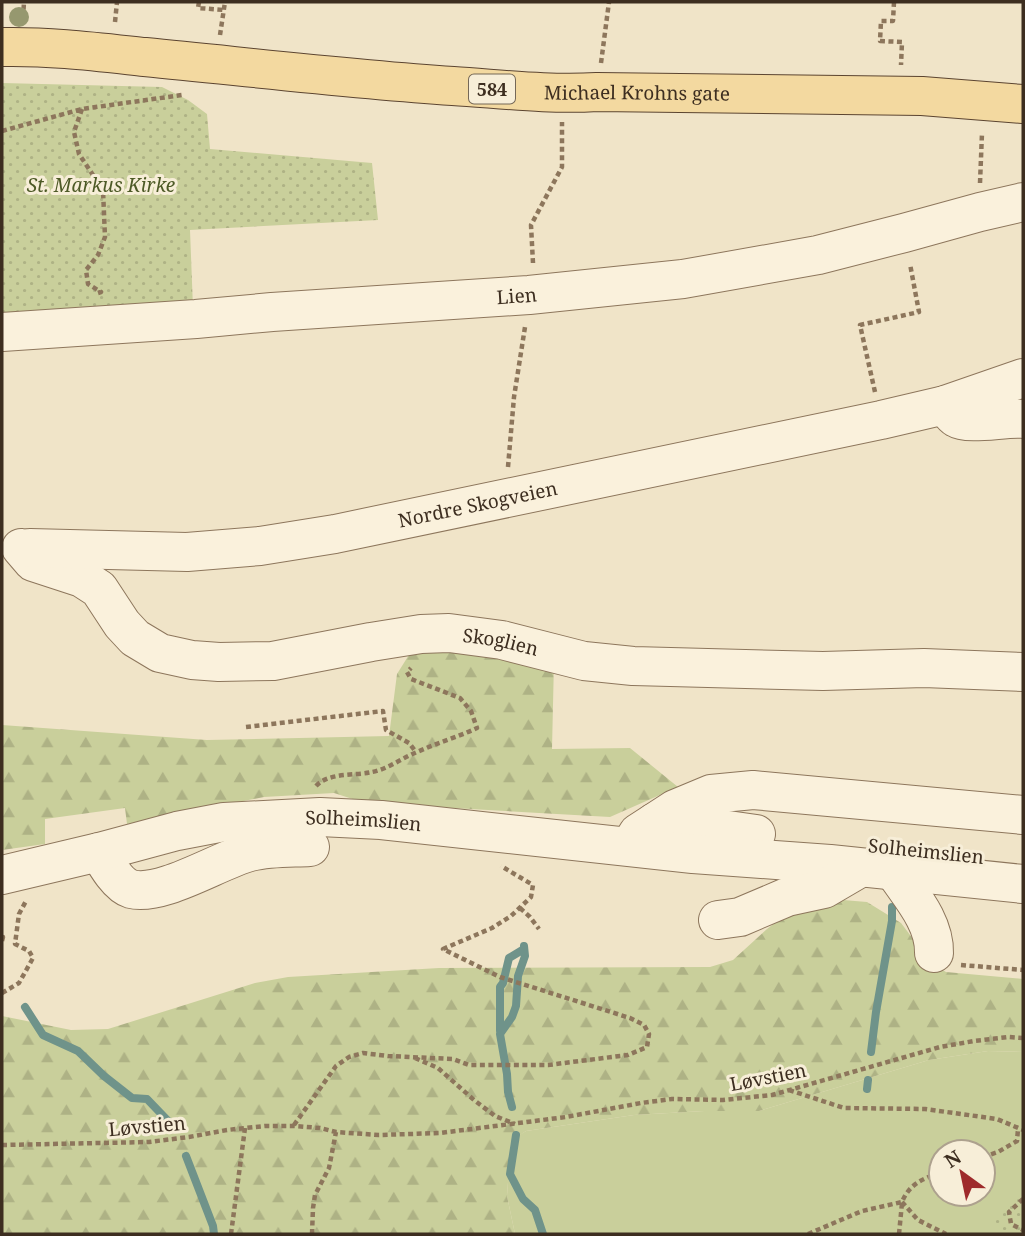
<svg xmlns="http://www.w3.org/2000/svg" width="1025" height="1236" font-family="'Noto Serif',serif">
  <style>
    .grass { fill: #c9cf9b; fill-rule: evenodd }
    .forest { fill: url(#forest-firs) }
    .park { fill: url(#park-dots) }
    .lines { fill: none; stroke-linecap: round; stroke-linejoin: round }
    .stream { stroke: #6f938a; stroke-width: 8 }
    .minor-casing { stroke: #8d765c; stroke-width: 40 }
    .major-casing { stroke: #5b4430; stroke-width: 40 }
    .path { stroke: #8d765c; stroke-width: 4.5; stroke-dasharray: 5 3.5; stroke-linecap: butt }
    .minor { stroke: #faf1dc; stroke-width: 38 }
    .major { stroke: #f3d9a0; stroke-width: 38 }
    .tree { fill: #96986f }
    .labels { text-anchor: middle; dominant-baseline: central; stroke-width: 6; stroke-linejoin: round; paint-order: stroke }
    .shield { fill: #f7eed8; stroke: #756857; stroke-width: 2 }
    .shield-label { font-size: 18px; font-weight: bold; fill: #3d2e20 }
    .street-label { font-size: 19px; fill: #3d2e20; stroke: #f7eed8 }
    .park-label { font-size: 19px; font-style: italic; fill: #4d5a26; stroke: #f7eed8 }
  </style>
  <defs>
    <pattern id="forest-firs" width="22" height="20" patternUnits="userSpaceOnUse" patternTransform="scale(1.75)"><rect width="22" height="20" fill="#c9cf9b"/><path d="M5 1l3.5 6h-7zM16 11l3.5 6h-7z" fill="#aeb285"/></pattern>
    <pattern id="park-dots" width="8" height="8" patternUnits="userSpaceOnUse" patternTransform="scale(1.75)"><rect width="8" height="8" fill="#c9cf9b"/><path d="M2 2h.1M6 6h.1" fill="none" stroke="#aeb285" stroke-width="1.8" stroke-linecap="round"/></pattern>
  </defs>
  <rect width="100%" height="100%" fill="#f0e4c8"/>
  <path class="grass" d="M 988,1051 L 1023,1052 L 1023,1234 L 515,1234 L 507,1196 L 511,1140 L 526,1131 L 634,1115 L 704,1111 L 759,1111 L 929,1060 ZM 941,1152 L 983,1152 L 983,1194 L 941,1194 Z"/>
  <path class="forest" d="M 412,650 L 525,655 L 554,661 L 552,749 L 630,748 L 678,787 L 610,817 L 365,803 L 334,793 L 264,797 L 127,824 L 125,808 L 45,819 L 45,844 L 2,850 L 2,725 L 207,740 L 389,736 L 397,674 Z
    M 831,899 L 867,902 L 901,923 L 932,964 L 946,972 L 1023,979 L 1023,1052 L 988,1051 L 929,1060 L 759,1111 L 704,1111 L 634,1115 L 526,1131 L 511,1141 L 507,1196 L 515,1234 L 2,1234 L 2,1016 L 71,1030 L 108,1029 L 255,983 L 288,977 L 439,968 L 710,967 L 733,960 L 767,929 L 797,906 Z"/>
  <path class="park" d="M 2,83 L 162,87 L 188,100 L 207,114 L 210,149 L 372,163 L 378,220 L 190,230 L 193,308 L 2,315 Z
    M 1023,1191 L 1023,1234 L 1003,1234 L 987,1220 Z"/>
  <g class="lines">
    <path class="stream" d="M 25,1007 L 43,1035 L 78,1051 L 104,1076 L 132,1098 L 147,1099 L 171,1124
      M 500,1031 L 500,987 L 503,983 L 509,958 L 524,949
      M 871,1052 L 876,1012 L 892,921 L 892,907
      M 867,1089 L 868,1080
      M 512,1107 L 508,1092 L 507,1074 L 500,1034 L 512,1017 L 516,1006 L 518,976 L 525,956 L 524,946
      M 516,1135 L 510,1174 L 523,1199 L 535,1210 L 543,1234
      M 186,1156 L 213,1226 L 214,1234"/>
    <defs>
      <g id="minor">
        <path id="s1" d="M 2,332 L 196,319 L 272,312 L 529,295 L 683,279 L 818,255 L 904,233 L 980,212 L 1023,202"/>
        <path d="M 945,405 C 948,409 952,416 956,418 C 969,426 1006,417 1023,419"/>
        <path id="s2" d="M 21,548 L 33,562 L 82,578 L 99,589 L 122,624 L 135,638 L 160,653 L 192,660 L 219,662 L 273,661 L 371,642 L 421,634 L 449,633 L 502,640 L 584,661 L 633,666 L 823,671 L 924,668 L 1023,672"/>
        <path id="s3" d="M 30,548 L 187,552 L 260,546 L 335,534 L 881,420 L 945,405 L 1023,378"/>
        <path d="M 655,822 L 675,809 L 711,794 L 753,790 L 1023,815"/>
        <path d="M 630,846 L 638,833 L 655,822 L 672,822 L 756,834"/>
        <path d="M 99,852 C 106,864 118,885 131,889 C 162,897 219,860 250,852 C 270,847 290,848 310,847"/>
        <path d="M 894,871 C 910,895 935,922 934,953"/>
        <path id="s4" d="M 2,875 L 99,852 L 177,831 L 224,822 L 320,817 L 381,820 L 693,854 L 830,864 L 1023,884"/>
        <path d="M 718,920 L 740,917 L 787,897 L 824,889 L 860,868"/>
      </g>
      <g id="major">
        <path id="s5" d="M 2,47 C 50,46 98,52 145,57 C 248,67 350,79 453,86 C 501,89 549,95 597,92 L 922,96 L 1023,104"/>
      </g>
    </defs>
    <use href="#minor" class="minor-casing"/>
    <use href="#major" class="major-casing"/>
    <path class="path" d="M 199,2 L 198,8 L 224,10
      M 894,2 L 893,21 L 881,21 L 880,41 L 902,42 L 901,65
      M 23,18 L 24,2
      M 115,22 L 117,2
      M 220,35 L 225,2
      M 601,63 L 609,2
      M 82,109 L 74,132 L 79,154 L 103,190 L 105,237 L 98,255 L 86,270 L 88,284 L 101,292 L 98,293
      M 2,131 L 82,109 L 182,95
      M 980,183 L 982,133
      M 533,263 L 531,225 L 562,167 L 562,122
      M 875,392 L 860,325 L 919,312 L 910,264
      M 508,467 L 514,397 L 525,327
      M 246,727 L 383,711 L 386,730 L 409,743 L 416,752
      M 316,786 C 329,772 355,776 372,772 C 388,769 402,758 417,752 C 437,743 458,737 477,728 L 471,711 L 460,698 L 411,679 L 407,672 L 411,668
      M 520,908 L 530,917 L 539,929
      M 2,937 L 3,937 L 2,941
      M 961,965 L 1023,970
      M 2,993 L 19,983 L 33,958 L 29,951 L 15,944 L 19,914 L 26,901
      M 415,1058 L 438,1068 L 474,1100 L 495,1116 L 515,1124
      M 789,1090 L 844,1108 L 925,1109 L 997,1119 L 1023,1130
      M 294,1125 L 336,1066 L 349,1057 L 363,1053 L 388,1056 L 453,1059 L 469,1065 L 548,1065 L 628,1055 L 647,1047 L 649,1034 L 644,1025 L 630,1018 L 500,977 L 443,949 L 492,928 L 511,916 L 531,897 L 533,885 L 501,866
      M 2,1145 L 149,1142 L 189,1137 L 227,1130 L 265,1126 L 294,1126 L 320,1128 L 336,1132 L 379,1135 L 440,1133 L 566,1117 L 641,1103 L 672,1099 L 723,1100 L 772,1095 L 940,1047 L 974,1041 L 1008,1037 L 1023,1038
      M 983,1157 L 998,1152 L 1017,1141 L 1018,1129
      M 1023,1199 L 1009,1212 L 1011,1224 L 1023,1230
      M 902,1202 L 918,1220 L 946,1234
      M 231,1234 L 245,1128
      M 312,1234 L 313,1208 L 315,1195 L 329,1168 L 336,1132
      M 808,1234 L 862,1211 L 902,1202 C 910,1183 923,1179 941,1172
      M 899,1234 L 902,1203"/>
    <use href="#minor" class="minor"/>
    <use href="#major" class="major"/>
  </g>
  <circle class="tree" cx="19" cy="17" r="10"/>
  <g class="labels">
    <rect class="shield" x="469" y="74.5" width="46" height="29" rx="5"/>
    <g class="shield-label">
      <text x="492" y="89">584</text>
    </g>
    <g class="street-label">
      <text stroke="none"><textPath href="#s5" startOffset="637">Michael Krohns gate</textPath></text>
      <text stroke="none"><textPath href="#s1" startOffset="516">Lien</textPath></text>
      <text stroke="none"><textPath href="#s3" startOffset="452">Nordre Skogveien</textPath></text>
      <text stroke="none"><textPath href="#s2" startOffset="525">Skoglien</textPath></text>
      <text stroke="none"><textPath href="#s4" startOffset="368">Solheimslien</textPath></text>
      <text transform="translate(926 851) rotate(6)">Solheimslien</text>
      <text transform="translate(768 1077) rotate(-11)">Løvstien</text>
      <text transform="translate(147 1126) rotate(-5)">Løvstien</text>
    </g>
    <g class="park-label">
      <text x="101" y="185">St. Markus Kirke</text>
    </g>
  </g>
  <rect width="1025" height="1236" fill="none" stroke="#3d2e20" stroke-width="7"/>
  <g transform="translate(962 1173) rotate(327)"><circle r="33" fill="#f7eed8" stroke="#ada18e" stroke-width="2"/>
  <path d="M0-5L12 26L0 18L-12 26Z" fill="#9e2a2b"/>
  <text y="-10" font-size="19" font-weight="bold" text-anchor="middle" fill="#3d2e20">N</text>
  </g>
</svg>
